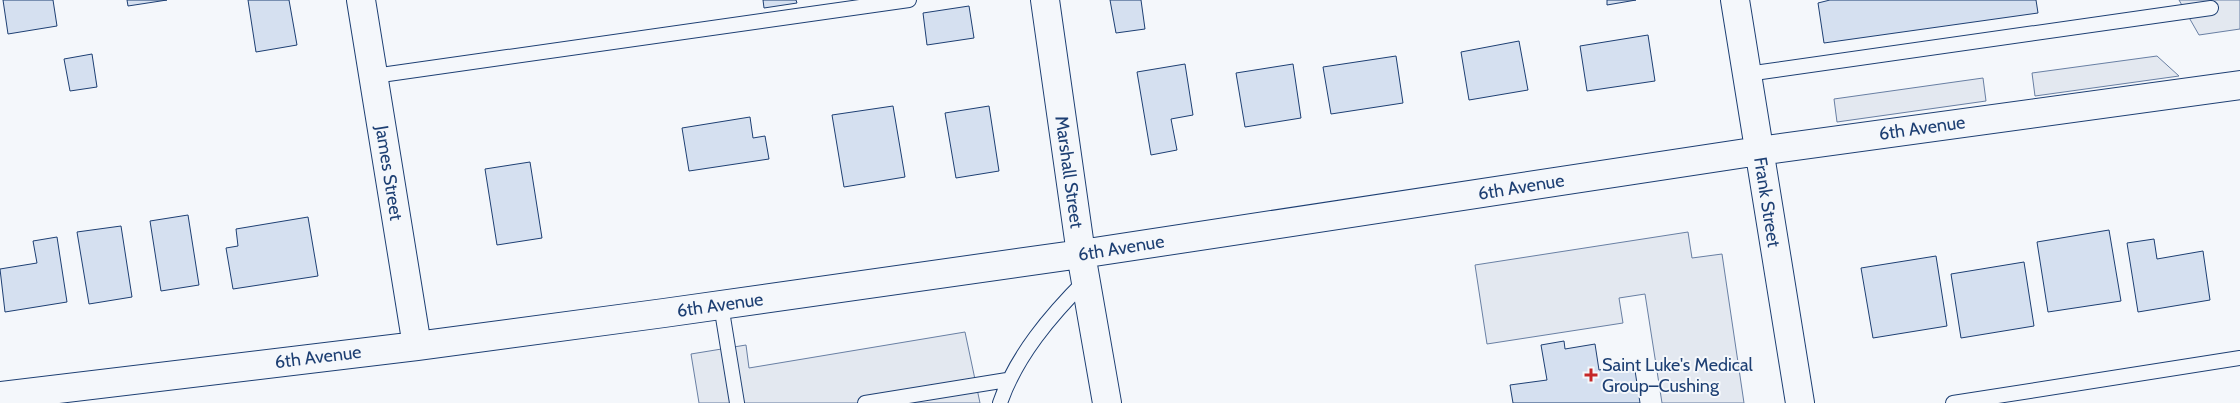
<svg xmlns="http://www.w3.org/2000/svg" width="2240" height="403" font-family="Cabin,sans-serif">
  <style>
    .parking { fill: #e3e8f0; stroke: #687fa3 }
    .building { fill: #d5e0f0; stroke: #1d3f73 }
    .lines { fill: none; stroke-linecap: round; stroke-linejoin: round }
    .service-casing { stroke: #1d3f73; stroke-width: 16 }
    .minor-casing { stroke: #1d3f73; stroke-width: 30 }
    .service { stroke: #f4f7fb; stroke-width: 14 }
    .minor { stroke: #f4f7fb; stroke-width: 28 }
    .poi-dot { fill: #c62828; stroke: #f4f7fb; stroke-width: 2 }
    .labels { text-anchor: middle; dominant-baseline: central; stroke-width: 4; stroke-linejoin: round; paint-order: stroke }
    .street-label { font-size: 18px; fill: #1d3f73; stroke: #f4f7fb }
    .poi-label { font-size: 18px; fill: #1d3f73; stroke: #f4f7fb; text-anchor: start }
  </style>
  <rect width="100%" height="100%" fill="#f4f7fb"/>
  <path class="parking" d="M 2179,0 L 2240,0 L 2240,29 L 2199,35 Z
    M 2157,56 L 2179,76 L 2035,96 L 2032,73 Z
    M 1983,78 L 1986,101 L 1837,122 L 1834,99 Z
    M 1688,232 L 1692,258 L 1722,254 L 1744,403 L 1662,403 L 1645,294 L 1619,298 L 1623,323 L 1487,344 L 1475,265 Z
    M 965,332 L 980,403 L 699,403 L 691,354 L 746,345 L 749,368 Z"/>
  <path class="building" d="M 3,0 L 53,0 L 57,26 L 8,34 Z
    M 127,0 L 167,0 L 128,6 Z
    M 248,0 L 289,0 L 297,45 L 256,52 Z
    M 763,0 L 796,0 L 797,3 L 764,8 Z
    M 1110,0 L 1141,0 L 1145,29 L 1116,33 Z
    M 1607,0 L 1636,0 L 1607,5 Z
    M 1830,0 L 2036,0 L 2038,13 L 1824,43 L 1818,3 Z
    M 969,6 L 974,38 L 927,45 L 923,13 Z
    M 1648,35 L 1655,81 L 1587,91 L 1580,46 Z
    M 1519,41 L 1528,90 L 1469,100 L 1461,52 Z
    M 92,54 L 97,87 L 70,91 L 64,59 Z
    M 1396,56 L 1403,103 L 1331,114 L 1323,67 Z
    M 1185,64 L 1193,115 L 1171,119 L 1177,150 L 1151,155 L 1137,72 Z
    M 1293,64 L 1301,118 L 1245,127 L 1236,73 Z
    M 893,106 L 905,177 L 844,187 L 832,115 Z
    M 989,106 L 999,171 L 956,178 L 945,113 Z
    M 750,117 L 753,138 L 765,136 L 769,159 L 689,171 L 682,128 Z
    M 530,162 L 542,238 L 497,245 L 485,169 Z
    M 188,215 L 199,285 L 161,291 L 150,221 Z
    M 308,217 L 318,276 L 233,289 L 226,248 L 238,246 L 236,229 Z
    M 121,226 L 132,297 L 89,304 L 77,232 Z
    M 2109,230 L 2121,301 L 2048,312 L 2037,242 Z
    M 57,237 L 67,302 L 5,312 L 0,269 L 37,263 L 33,241 Z
    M 2154,239 L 2157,259 L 2203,251 L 2210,300 L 2138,312 L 2127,243 Z
    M 1936,256 L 1947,326 L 1873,338 L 1861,268 Z
    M 2024,262 L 2034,326 L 1961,338 L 1951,274 Z
    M 1564,341 L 1565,349 L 1595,344 L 1599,370 L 1634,364 L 1640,403 L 1513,403 L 1510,385 L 1547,380 L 1541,345 Z"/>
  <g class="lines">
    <defs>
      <path id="service" d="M 1747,74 L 2211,8
        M 374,76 L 909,0
        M 721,305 L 737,403
        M 865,403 L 1007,380
        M 1000,403 C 1016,356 1051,315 1086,280
        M 1953,403 L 2240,358"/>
      <path id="minor" d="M 361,0 L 417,346
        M 1045,0 L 1081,254 L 1107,403
        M 1735,0 L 1800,403
        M 0,396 L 417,346 L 664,313 L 1081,254 L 1759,151 L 2240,85"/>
    </defs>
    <use href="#service" class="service-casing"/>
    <use href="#minor" class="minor-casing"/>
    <use href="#service" class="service"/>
    <use href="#minor" class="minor"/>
  </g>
  <path class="poi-dot" d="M1588.5 367.5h5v5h5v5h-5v5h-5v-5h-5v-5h5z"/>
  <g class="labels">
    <g class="street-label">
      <text transform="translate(1922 128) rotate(-8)">6th Avenue</text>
      <text transform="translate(1069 172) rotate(82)">Marshall Street</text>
      <text transform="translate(389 173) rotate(81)">James Street</text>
      <text transform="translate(1521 187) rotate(-9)">6th Avenue</text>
      <text transform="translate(1767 202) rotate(81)">Frank Street</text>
      <text transform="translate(1121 248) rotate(-9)">6th Avenue</text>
      <text transform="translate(720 305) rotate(-8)">6th Avenue</text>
      <text transform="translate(318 357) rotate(-7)">6th Avenue</text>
    </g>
    <g class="poi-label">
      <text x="1602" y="365">Saint Luke's Medical<tspan x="1602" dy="21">Group–Cushing</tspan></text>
    </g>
  </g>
</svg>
